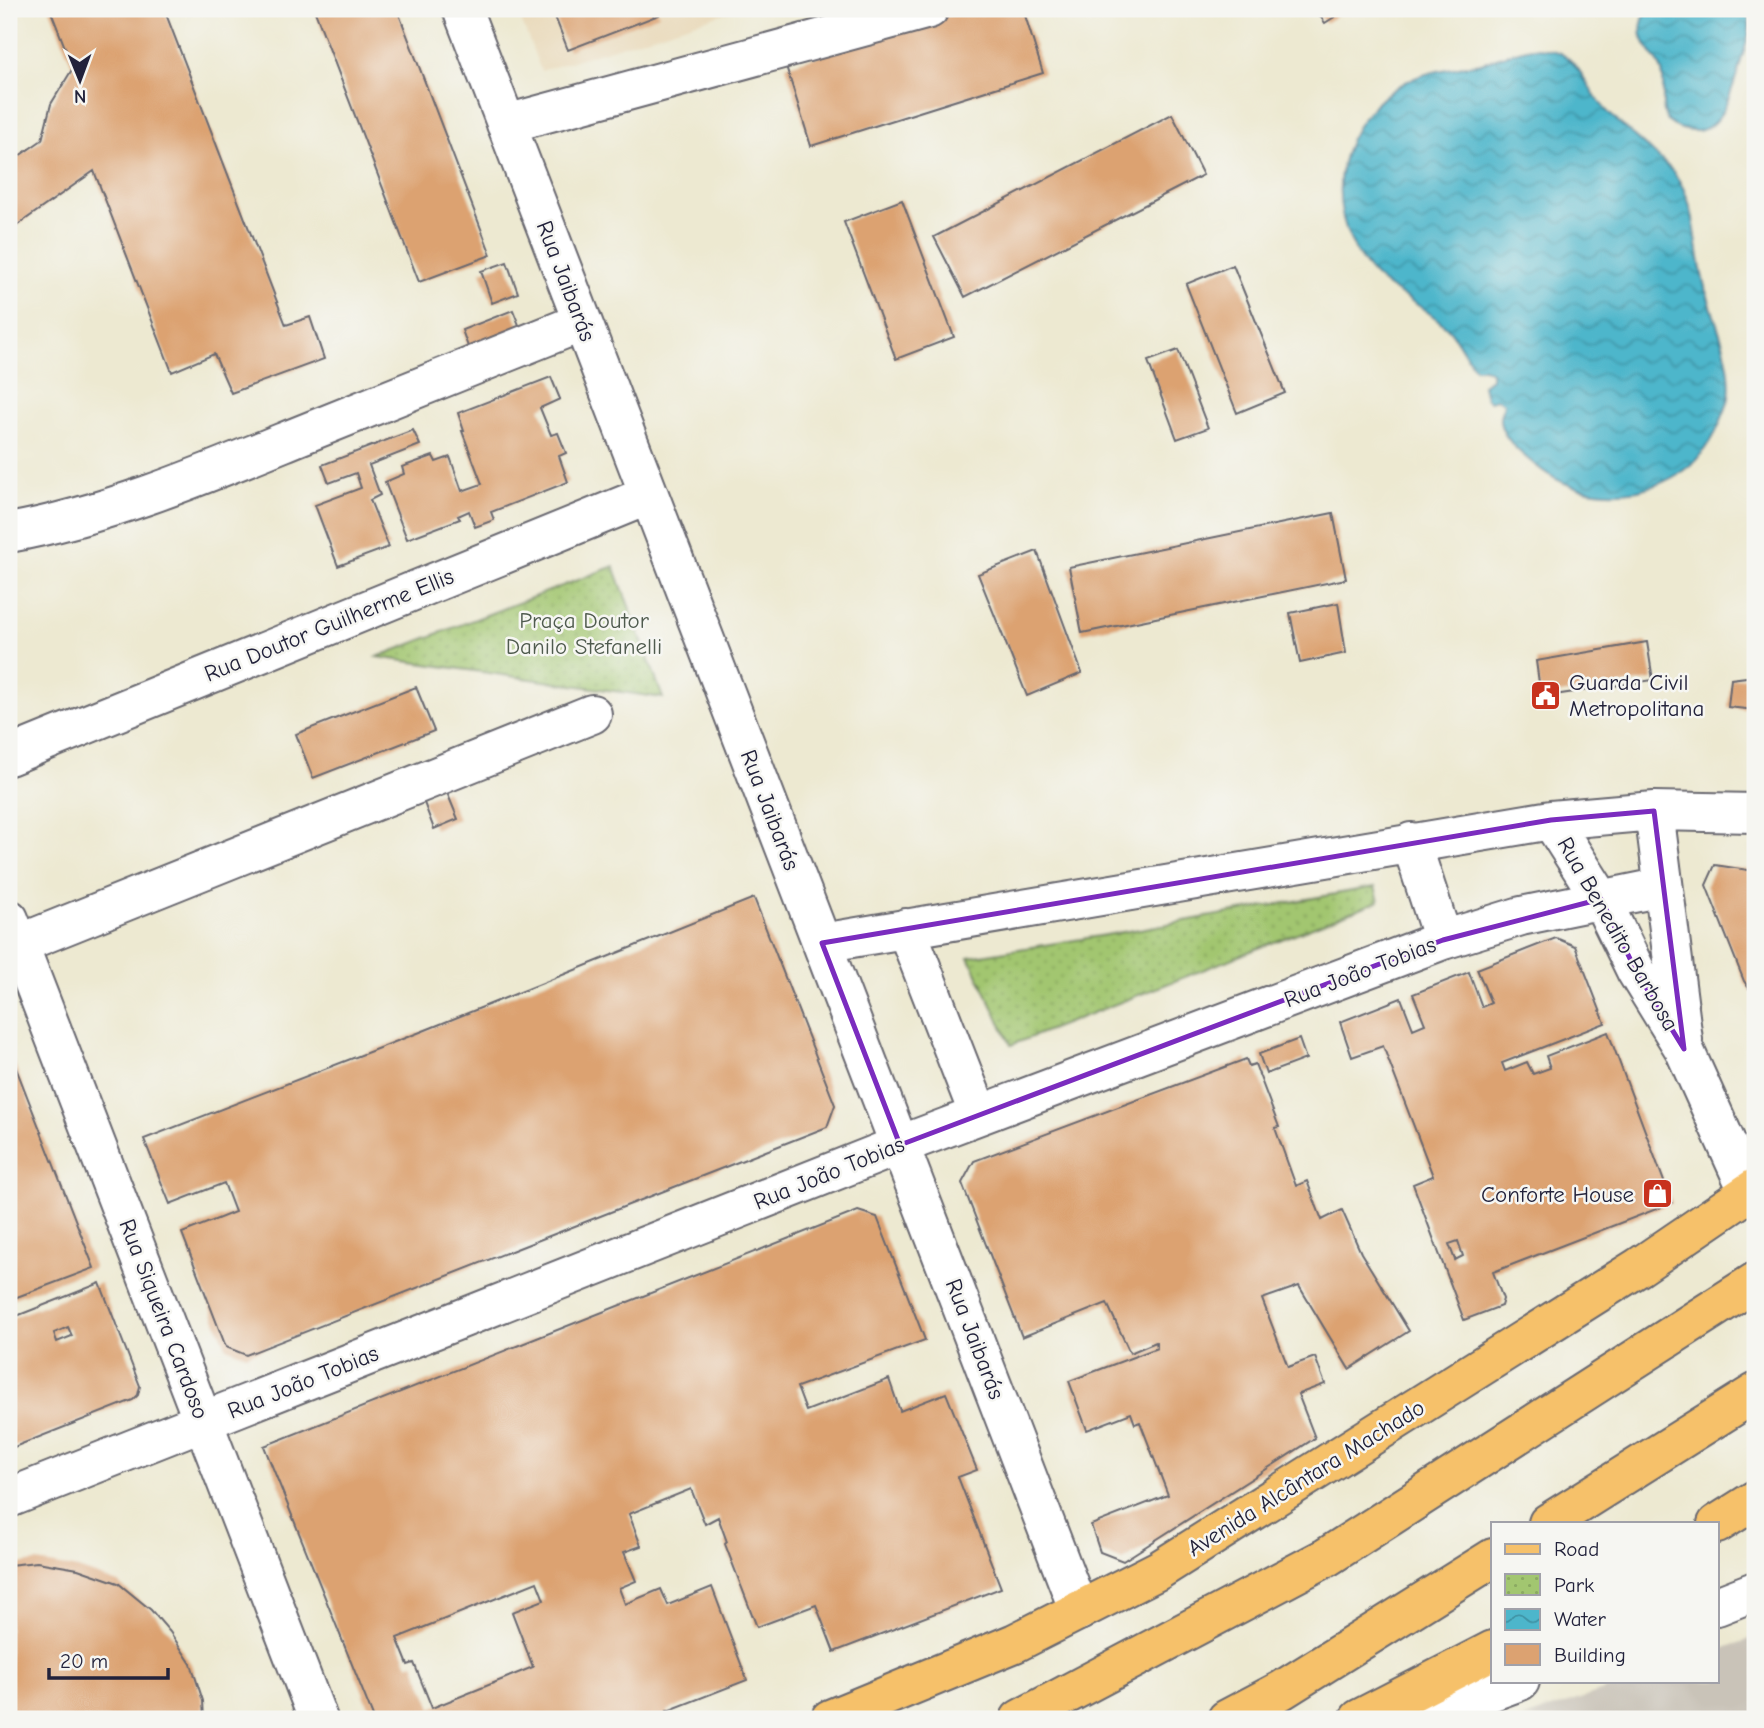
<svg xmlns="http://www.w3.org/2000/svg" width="1764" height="1728" font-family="'Comic Neue',sans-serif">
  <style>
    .built { fill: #e9d9ba }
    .industrial { fill: #c9c3b8 }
    .park { fill: url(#park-dots); stroke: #627456; stroke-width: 2 }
    .water { fill: url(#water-waves); stroke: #386c83; stroke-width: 2 }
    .building { fill: #dca271; fill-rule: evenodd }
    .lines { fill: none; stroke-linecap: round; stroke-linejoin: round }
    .minor-casing { stroke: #696870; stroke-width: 42 }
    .major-casing { stroke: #696870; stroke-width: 42 }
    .highway-casing { stroke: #696870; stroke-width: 42 }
    .minor { stroke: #fff; stroke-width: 38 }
    .major { stroke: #f6c16b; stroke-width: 38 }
    .highway { stroke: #f6c16b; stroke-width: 38 }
    .marked { fill: none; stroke: #7b2cbf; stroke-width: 5; stroke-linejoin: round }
    .labels { text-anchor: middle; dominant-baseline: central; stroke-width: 5; stroke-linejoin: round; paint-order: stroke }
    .street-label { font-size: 23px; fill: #22223b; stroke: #f6f6f2 }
    .park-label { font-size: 23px; fill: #4f5b4e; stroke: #f6f6f2 }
    .poi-label { font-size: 23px; fill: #22223b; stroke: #f6f6f2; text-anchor: start }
  </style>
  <defs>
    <pattern id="park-dots" width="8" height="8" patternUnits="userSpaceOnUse" patternTransform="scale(1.75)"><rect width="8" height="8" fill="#a2c670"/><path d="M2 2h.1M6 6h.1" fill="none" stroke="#8baa62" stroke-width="1.8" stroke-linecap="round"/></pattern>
    <pattern id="water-waves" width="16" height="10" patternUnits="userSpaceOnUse" patternTransform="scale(1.75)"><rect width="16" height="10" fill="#4db6cb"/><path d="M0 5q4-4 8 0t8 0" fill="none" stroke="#4094a6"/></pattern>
  </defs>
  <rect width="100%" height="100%" fill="#f6f6f2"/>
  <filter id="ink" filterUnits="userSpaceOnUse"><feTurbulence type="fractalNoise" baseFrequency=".0143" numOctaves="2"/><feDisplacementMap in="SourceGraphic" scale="14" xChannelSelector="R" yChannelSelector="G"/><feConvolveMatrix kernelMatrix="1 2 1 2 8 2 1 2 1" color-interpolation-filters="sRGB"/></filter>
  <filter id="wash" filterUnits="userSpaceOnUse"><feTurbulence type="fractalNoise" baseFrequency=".00686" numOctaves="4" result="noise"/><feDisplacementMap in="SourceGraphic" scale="28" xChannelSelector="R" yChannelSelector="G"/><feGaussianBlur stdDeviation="1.57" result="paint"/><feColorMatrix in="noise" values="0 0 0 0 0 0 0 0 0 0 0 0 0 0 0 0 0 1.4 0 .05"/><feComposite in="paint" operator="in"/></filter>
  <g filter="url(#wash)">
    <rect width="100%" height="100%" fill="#ede9d1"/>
    <path class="built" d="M 517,9 L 738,9 L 541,71 Z"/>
    <path class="industrial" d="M 1755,1637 L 1755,1719 L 1522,1719 L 1632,1681 L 1717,1681 L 1717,1651 Z"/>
    <path class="park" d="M 614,566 L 663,698 L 377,657 Z
      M 1375,887 L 1379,901 L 1011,1045 L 969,957 L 1106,935 Z"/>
    <path class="water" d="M 1648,9 L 1746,9 C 1754,26 1746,44 1741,61 C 1733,84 1724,133 1692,131 C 1682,130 1674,127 1667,121 C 1659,104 1666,88 1662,71 C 1658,57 1645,50 1642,36 C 1640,27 1643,17 1648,9 Z
      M 1532,48 C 1577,47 1578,75 1601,104 C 1611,117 1623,126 1635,137 C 1648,149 1663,160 1674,173 C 1698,205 1694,243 1703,279 C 1712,317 1734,358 1729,398 C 1727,407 1723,415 1720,423 C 1697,480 1637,502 1580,488 C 1557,483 1539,469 1521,453 C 1513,446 1499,430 1500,418 C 1500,412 1504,408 1504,403 L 1497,399 L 1489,401 L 1486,398 L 1483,385 L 1491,379 L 1491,372 L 1484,368 L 1475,368 C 1466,357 1460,344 1451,332 C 1444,323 1432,315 1422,308 C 1403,294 1382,287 1367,267 C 1318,206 1337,116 1408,81 C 1430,70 1457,68 1481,63 C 1498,58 1514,51 1532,48 Z"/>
    <g id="blocks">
      <path class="building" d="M 50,9 L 164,9 L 286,325 L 310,317 L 324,359 L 231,393 L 214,354 L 172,372 L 94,171 L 9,231 L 9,163 L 42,140 L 51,104 L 73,68 Z
        M 314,9 L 397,9 L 491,255 L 419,282 Z
        M 552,9 L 657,9 L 659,15 L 568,50 Z
        M 969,9 L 1023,9 L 1043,73 L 811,146 L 786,66 Z
        M 1315,9 L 1347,9 L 1325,23 Z
        M 1172,114 L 1203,175 L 965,297 L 934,237 Z
        M 902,200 L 954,337 L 896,359 L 844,222 Z
        M 507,262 L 518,293 L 492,303 L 481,271 Z
        M 1233,265 L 1285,393 L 1237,413 L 1186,284 Z
        M 513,310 L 523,335 L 471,355 L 462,330 Z
        M 1178,350 L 1208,428 L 1177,439 L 1148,361 Z
        M 551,377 L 560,399 L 540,408 L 551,435 L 558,433 L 566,453 L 559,456 L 568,482 L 491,512 L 494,520 L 475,527 L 469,511 L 458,516 L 460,519 L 407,539 L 385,482 L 404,474 L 402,467 L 433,456 L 436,462 L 450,457 L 462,491 L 482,484 L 462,431 L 464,431 L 458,413 Z
        M 413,430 L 420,445 L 369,465 L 380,495 L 370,500 L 389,547 L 338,566 L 315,505 L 361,488 L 356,473 L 329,483 L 322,465 Z
        M 1333,513 L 1346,579 L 1082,633 L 1069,567 Z
        M 1037,551 L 1082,673 L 1027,696 L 978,574 Z
        M 1338,603 L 1346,653 L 1300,663 L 1290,613 Z
        M 1647,642 L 1653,680 L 1541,697 L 1536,661 Z
        M 1755,676 L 1755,710 L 1728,707 L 1731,679 Z
        M 416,687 L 434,731 L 313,778 L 296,734 Z
        M 446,790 L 458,819 L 434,829 L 423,800 Z
        M 1715,865 L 1755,871 L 1755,997 L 1744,981 L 1706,885 Z
        M 754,898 L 835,1105 L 827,1127 L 246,1355 L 226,1347 L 182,1233 L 235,1212 L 224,1183 L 170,1204 L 144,1139 L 423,1031 Z
        M 1556,938 L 1575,946 L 1605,1023 L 1502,1063 L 1505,1071 L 1527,1062 L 1533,1074 L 1550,1068 L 1546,1056 L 1608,1032 L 1672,1203 L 1493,1272 L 1503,1299 L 1501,1306 L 1464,1320 L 1413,1184 L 1433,1176 L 1383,1046 L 1352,1057 L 1340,1022 L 1401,998 L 1413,1029 L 1425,1024 L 1413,994 L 1469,972 L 1482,1007 L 1491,1003 L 1477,969 ZM 1458,1241 L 1463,1256 L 1455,1260 L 1449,1244 Z
        M 1299,1039 L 1306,1059 L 1266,1074 L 1259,1054 Z
        M 9,1050 L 94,1268 L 9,1300 Z
        M 1246,1059 L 1249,1066 L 1255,1064 L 1279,1127 L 1275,1128 L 1296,1186 L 1307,1181 L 1322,1220 L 1342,1210 L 1361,1253 L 1409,1331 L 1349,1369 L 1299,1286 L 1262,1299 L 1288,1367 L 1315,1357 L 1325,1384 L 1298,1394 L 1315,1438 L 1123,1561 L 1100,1552 L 1091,1525 L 1168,1495 L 1140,1422 L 1135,1424 L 1131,1413 L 1087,1430 L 1069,1381 L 1157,1348 L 1156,1342 L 1130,1353 L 1107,1303 L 1022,1337 L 962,1183 L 974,1161 Z
        M 858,1211 L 877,1217 L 925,1340 L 797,1387 L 806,1411 L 889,1379 L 900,1411 L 946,1393 L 977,1470 L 958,1477 L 1001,1588 L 834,1652 L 816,1605 L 757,1627 L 725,1544 L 727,1542 L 718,1517 L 705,1524 L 691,1489 L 629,1514 L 641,1546 L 624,1552 L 636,1581 L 619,1588 L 625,1604 L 661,1589 L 668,1605 L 712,1587 L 747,1680 L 667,1711 L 670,1719 L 374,1719 L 264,1446 ZM 537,1582 L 544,1600 L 512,1612 L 533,1667 L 432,1708 L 414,1663 L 408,1665 L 397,1638 Z
        M 100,1283 L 140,1386 L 138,1395 L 133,1400 L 9,1449 L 9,1319 ZM 68,1327 L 72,1336 L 57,1342 L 54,1333 Z
        M 37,1562 L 78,1569 L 118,1583 L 151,1610 L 170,1632 L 191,1664 L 203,1701 L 204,1719 L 9,1719 L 9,1565 Z"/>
    </g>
  </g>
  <g filter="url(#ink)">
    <use href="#blocks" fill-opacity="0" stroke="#696870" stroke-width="2"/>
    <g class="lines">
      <defs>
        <path id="minor" d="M 462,9 L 1079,1611
          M 506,124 L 929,9
          M 9,533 C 108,515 203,475 296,437 C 391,399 487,360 582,322
          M 9,756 L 649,495
          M 1654,811 L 1683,1040
          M 1551,820 L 1601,899 L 1636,971 L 1684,1049 L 1749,1193
          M 1411,842 L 1443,940
          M 9,919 L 318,1719
          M 906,928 L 979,1115
          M 822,943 L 1551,820 L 1654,811 L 1755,813
          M 19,944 L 592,714
          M 9,1498 L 900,1145 L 1443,940 L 1521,916 L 1663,887
          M 1717,1606 L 1755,1591
          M 1417,1719 L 1520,1681"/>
        <path id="major" d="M 1717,1524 L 1755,1500
          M 830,1719 L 1015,1643 L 1159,1570 L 1639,1267 L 1755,1188
          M 1359,1719 L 1493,1650"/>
        <path id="highway" d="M 1548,1523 L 1755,1393
          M 1020,1719 L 1327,1557 L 1755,1282
          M 1227,1719 L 1282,1690 L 1493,1558"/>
      </defs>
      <use href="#minor" class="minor-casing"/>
      <use href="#major" class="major-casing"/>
      <use href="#highway" class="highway-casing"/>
      <use href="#minor" class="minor"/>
      <use href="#major" class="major"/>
      <use href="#highway" class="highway"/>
    </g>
  </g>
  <path class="marked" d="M 1654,811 L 1684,1049 L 1636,971 L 1601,899 L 1443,940 L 900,1145 L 822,943 L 1551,820 Z"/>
  <defs>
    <symbol id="civic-square" viewBox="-11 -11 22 22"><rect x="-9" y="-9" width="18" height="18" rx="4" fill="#c8321e" stroke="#f6f6f2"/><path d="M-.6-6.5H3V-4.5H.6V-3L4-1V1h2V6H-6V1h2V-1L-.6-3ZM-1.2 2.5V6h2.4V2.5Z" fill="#fff"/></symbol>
    <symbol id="shop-square" viewBox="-11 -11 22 22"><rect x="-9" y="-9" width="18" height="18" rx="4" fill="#c8321e" stroke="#f6f6f2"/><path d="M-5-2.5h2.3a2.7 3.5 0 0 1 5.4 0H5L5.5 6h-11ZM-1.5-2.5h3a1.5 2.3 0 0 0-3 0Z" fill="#fff"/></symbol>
  </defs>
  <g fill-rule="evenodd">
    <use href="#civic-square" x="1528" y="678" width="35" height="35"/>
    <use href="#shop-square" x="1640" y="1176" width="35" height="35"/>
  </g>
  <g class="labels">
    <g class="street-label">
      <text transform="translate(566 281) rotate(69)">Rua Jaibarás</text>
      <text transform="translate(329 625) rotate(-22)">Rua Doutor Guilherme Ellis</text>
      <text transform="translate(770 810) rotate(69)">Rua Jaibarás</text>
      <text transform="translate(1618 934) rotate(60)">Rua Benedito Barbosa</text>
      <text transform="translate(1360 972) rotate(-21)">Rua João Tobias</text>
      <text transform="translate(829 1173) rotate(-22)">Rua João Tobias</text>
      <text transform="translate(164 1319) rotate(69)">Rua Siqueira Cardoso</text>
      <text transform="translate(975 1339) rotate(69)">Rua Jaibarás</text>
      <text transform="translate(303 1382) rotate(-22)">Rua João Tobias</text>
      <text transform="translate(1306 1478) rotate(-32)">Avenida Alcântara Machado</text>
    </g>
    <g class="park-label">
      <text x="584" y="620">Praça Doutor<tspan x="584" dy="26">Danilo Stefanelli</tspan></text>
    </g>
    <g class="poi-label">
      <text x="1569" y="682">Guarda Civil<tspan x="1569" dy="26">Metropolitana</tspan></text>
      <text x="1634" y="1194" text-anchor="end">Conforte House</text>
    </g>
  </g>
  <rect width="1764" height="1728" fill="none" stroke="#f6f6f2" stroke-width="35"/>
  <rect x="1491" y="1522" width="228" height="161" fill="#f6f6f2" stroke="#a1a1a9" stroke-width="2"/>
  <rect x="1505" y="1544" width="35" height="10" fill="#f6c16b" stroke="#a1a1a9" stroke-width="2"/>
  <text x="1554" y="1556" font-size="21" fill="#22223b">Road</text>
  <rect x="1505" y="1574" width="35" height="21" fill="url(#park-dots)" stroke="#a1a1a9" stroke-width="2"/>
  <text x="1554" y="1592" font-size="21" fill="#22223b">Park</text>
  <rect x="1505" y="1609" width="35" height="21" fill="url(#water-waves)" stroke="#a1a1a9" stroke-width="2"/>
  <text x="1554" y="1626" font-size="21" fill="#22223b">Water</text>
  <rect x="1505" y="1644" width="35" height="21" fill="#dca271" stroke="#a1a1a9" stroke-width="2"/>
  <text x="1554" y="1662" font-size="21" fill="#22223b">Building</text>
  <g transform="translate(80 80) rotate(179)" stroke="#f6f6f2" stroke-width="5" paint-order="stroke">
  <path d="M0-5L12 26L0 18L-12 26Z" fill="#22223b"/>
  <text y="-10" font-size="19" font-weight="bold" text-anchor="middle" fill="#22223b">N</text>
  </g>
  <path d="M49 1668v10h119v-10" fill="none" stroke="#22223b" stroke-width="3.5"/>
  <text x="60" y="1668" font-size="21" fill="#22223b" stroke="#f6f6f2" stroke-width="5" paint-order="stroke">20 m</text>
</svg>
